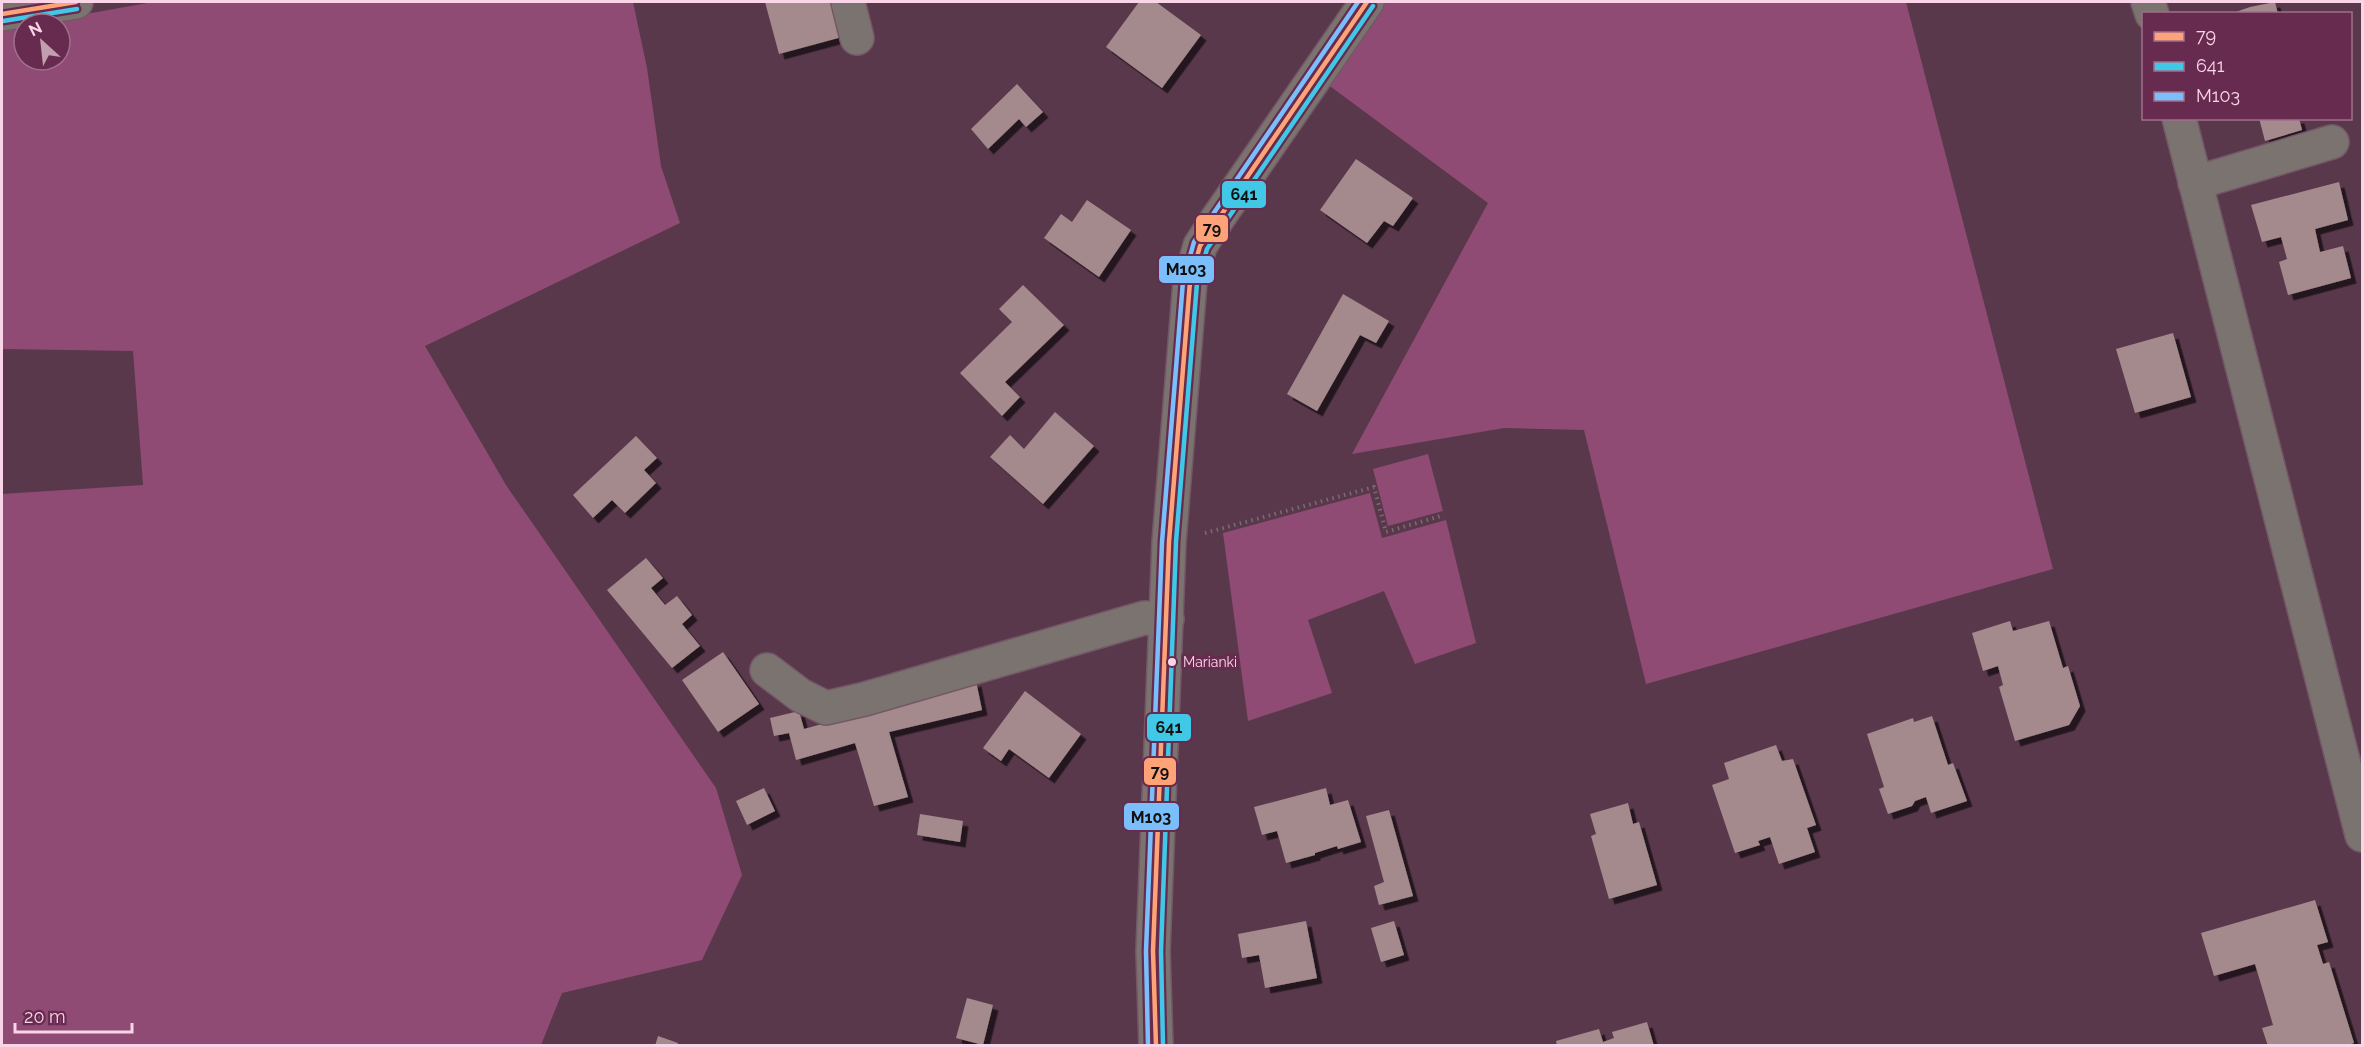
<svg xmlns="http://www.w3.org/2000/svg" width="2364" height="1047" font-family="Raleway,sans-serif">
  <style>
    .green { fill: #904b74 }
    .building { fill: #a48a8d; filter: url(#shadow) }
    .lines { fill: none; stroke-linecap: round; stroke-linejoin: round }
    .minor-casing { stroke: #745766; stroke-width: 36 }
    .path { stroke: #796e6f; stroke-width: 4; stroke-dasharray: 1.5 4.5; stroke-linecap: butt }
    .minor { stroke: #7b736f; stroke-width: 33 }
    .bus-1-casing { stroke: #662b4e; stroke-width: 9 }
    .bus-2-casing { stroke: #662b4e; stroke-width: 9 }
    .bus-3-casing { stroke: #662b4e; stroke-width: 9 }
    .bus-1 { stroke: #fea277; stroke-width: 4.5 }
    .bus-2 { stroke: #40c8e6; stroke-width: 4.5 }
    .bus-3 { stroke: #7abffc; stroke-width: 4.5 }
    .bus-dot { fill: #fad5e8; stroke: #662b4e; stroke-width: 2 }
    .labels { text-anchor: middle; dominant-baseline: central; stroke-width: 6; stroke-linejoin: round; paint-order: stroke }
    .bus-label { font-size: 14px; fill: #fad5e8; stroke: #662b4e; text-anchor: start }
    .line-badge { stroke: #662b4e; stroke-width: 2 }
    .pale-badge-label { font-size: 16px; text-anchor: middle; font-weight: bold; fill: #111 }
  </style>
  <defs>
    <filter id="shadow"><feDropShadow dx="5.5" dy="5.5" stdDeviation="0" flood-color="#0009"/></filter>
  </defs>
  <rect width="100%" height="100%" fill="#59384b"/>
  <path class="green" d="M 153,2 L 633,2 L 647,68 L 661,166 L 680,223 L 425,346 L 506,485 L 716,788 L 742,875 L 702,960 L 562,993 L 541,1045 L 2,1045 L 2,494 L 143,485 L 133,351 L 2,349 L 2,29 L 24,25 L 24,60 L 60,60 L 60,24 L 30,24 Z
    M 1380,2 L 1906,2 L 2053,569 L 1646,684 L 1584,430 L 1504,428 L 1352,454 L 1488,203 L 1323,81 Z
    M 1428,454 L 1443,511 L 1388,526 L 1373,469 Z
    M 1370,493 L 1382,538 L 1446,520 L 1476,643 L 1415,664 L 1384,591 L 1308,620 L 1332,693 L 1248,721 L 1223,533 Z"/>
  <path class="building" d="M 765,2 L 832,2 L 842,37 L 779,54 Z
    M 1139,2 L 1156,2 L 1201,35 L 1162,88 L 1106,47 Z
    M 2275,2 L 2278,14 L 2230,14 L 2250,7 Z
    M 1017,84 L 1043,112 L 1026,127 L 1019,119 L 988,149 L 971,129 Z
    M 2259,118 L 2299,118 L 2302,130 L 2265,141 Z
    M 1356,159 L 1413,198 L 1393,226 L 1384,221 L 1367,243 L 1320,210 Z
    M 2339,182 L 2348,220 L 2315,229 L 2320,252 L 2343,246 L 2351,278 L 2288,295 L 2279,262 L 2287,259 L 2281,237 L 2262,242 L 2251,205 Z
    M 1087,200 L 1131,230 L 1099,277 L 1044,238 L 1061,214 L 1072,222 Z
    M 1023,285 L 1064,325 L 1005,382 L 1020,397 L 1002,416 L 960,373 L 1012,322 L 999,309 Z
    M 1343,294 L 1389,321 L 1376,343 L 1360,335 L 1317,411 L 1287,394 Z
    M 2173,333 L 2191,397 L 2135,413 L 2116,349 Z
    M 1055,412 L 1094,446 L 1043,504 L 990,457 L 1010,435 L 1024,449 Z
    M 636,436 L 657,458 L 644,470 L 656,483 L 625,513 L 612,500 L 593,518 L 573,495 Z
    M 646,558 L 663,578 L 651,588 L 665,605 L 677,596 L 692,615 L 682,624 L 700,646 L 672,668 L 607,590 Z
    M 2010,621 L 2013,631 L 2049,621 L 2063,668 L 2068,666 L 2080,706 L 2069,725 L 2015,741 L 1999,687 L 2003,685 L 1998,666 L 1983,671 L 1972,633 Z
    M 723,652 L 759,704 L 718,732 L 682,680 Z
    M 976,681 L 982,710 L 889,732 L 908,797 L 874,806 L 855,743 L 796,760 L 789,733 L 774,736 L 770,718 L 799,711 L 804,729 Z
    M 1025,691 L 1081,734 L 1049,778 L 1009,749 L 1001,761 L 983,748 Z
    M 1932,716 L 1948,765 L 1953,763 L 1967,801 L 1931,813 L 1926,797 L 1915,801 L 1912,806 L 1888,814 L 1879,789 L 1884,787 L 1867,734 L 1913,718 L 1914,722 Z
    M 1776,745 L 1782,761 L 1793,759 L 1816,825 L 1807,828 L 1815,852 L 1779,864 L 1770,837 L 1758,841 L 1760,845 L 1735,853 L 1712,785 L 1729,779 L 1724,763 Z
    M 764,788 L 775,811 L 747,825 L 736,801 Z
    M 1326,788 L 1330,805 L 1348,800 L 1361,842 L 1338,849 L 1337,846 L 1315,853 L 1315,855 L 1286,863 L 1277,831 L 1262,835 L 1254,807 Z
    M 1628,803 L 1633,824 L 1639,822 L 1657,885 L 1609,899 L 1591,836 L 1596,834 L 1590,814 Z
    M 1389,810 L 1413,896 L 1379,905 L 1374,886 L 1384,882 L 1366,816 Z
    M 920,814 L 963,821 L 960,842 L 917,835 Z
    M 2315,900 L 2328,942 L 2317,945 L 2323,964 L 2329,962 L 2354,1043 L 2345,1046 L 2268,1046 L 2262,1028 L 2273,1025 L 2255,964 L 2214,976 L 2201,933 Z
    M 1306,921 L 1317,978 L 1265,988 L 1259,955 L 1242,958 L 1238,934 Z
    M 1394,921 L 1404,955 L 1381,962 L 1371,928 Z
    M 967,998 L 993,1005 L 983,1045 L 956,1038 Z
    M 1647,1022 L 1654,1046 L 1557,1046 L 1556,1041 L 1599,1029 L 1603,1042 L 1614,1038 L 1612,1032 Z
    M 658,1036 L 678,1043 L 677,1046 L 655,1046 Z"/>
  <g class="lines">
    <defs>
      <path id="minor" d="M 848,2 L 857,38
        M 2148,2 L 2152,14
        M 2,14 L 76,2
        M 2179,118 L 2362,835
        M 2195,183 L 2332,142
        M 767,670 L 800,695 L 826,708 L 865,699 L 1144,618 L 1167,619
        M 1156,1046 L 1153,951 L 1169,542 L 1190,282 L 1200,246 L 1218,218 L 1367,2"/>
    </defs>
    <use href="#minor" class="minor-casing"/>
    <path class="path" d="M 1205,533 L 1374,487 L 1386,532 L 1444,515"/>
    <use href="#minor" class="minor"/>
    <defs>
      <path id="bus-1" d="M 2,14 L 76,2
        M 1156,1046 L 1153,951 L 1169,542 L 1190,282 L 1200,246 L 1367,2"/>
      <path id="bus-2" d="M 3,21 L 77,9
        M 1163,1046 L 1161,951 L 1176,542 L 1197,283 L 1207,249 L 1373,6"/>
      <path id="bus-3" d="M 1148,1046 L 1146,951 L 1162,542 L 1183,281 L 1194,242 L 1358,2"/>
    </defs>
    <use href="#bus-1" class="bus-1-casing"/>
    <use href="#bus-2" class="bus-2-casing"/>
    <use href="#bus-3" class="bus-3-casing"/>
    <use href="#bus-1" class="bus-1"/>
    <use href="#bus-2" class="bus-2"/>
    <use href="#bus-3" class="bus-3"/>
  </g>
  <circle class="bus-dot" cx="1172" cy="662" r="5"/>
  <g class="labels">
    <g class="bus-label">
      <text x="1183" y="662">Marianki</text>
    </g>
  </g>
  <g class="line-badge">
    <rect x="1221" y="180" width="46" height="29" rx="6" fill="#40c8e6"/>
    <rect x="1195" y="214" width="34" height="29" rx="6" fill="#fea277"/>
    <rect x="1158" y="255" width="57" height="29" rx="6" fill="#7abffc"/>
    <rect x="1146" y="713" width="46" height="29" rx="6" fill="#40c8e6"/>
    <rect x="1143" y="757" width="34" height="29" rx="6" fill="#fea277"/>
    <rect x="1123" y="802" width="57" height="29" rx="6" fill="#7abffc"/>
  </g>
  <g class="pale-badge-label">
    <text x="1244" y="200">641</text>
    <text x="1212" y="234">79</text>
    <text x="1186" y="275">M103</text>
    <text x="1169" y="733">641</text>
    <text x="1160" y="777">79</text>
    <text x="1151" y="823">M103</text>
  </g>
  <rect width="2364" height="1047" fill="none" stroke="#fad5e8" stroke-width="6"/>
  <rect x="2142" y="12" width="210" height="108" fill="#662b4e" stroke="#a16f8c" stroke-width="1.5"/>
  <rect x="2154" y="32" width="30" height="9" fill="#fea277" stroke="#a16f8c" stroke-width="1.5"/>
  <text x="2196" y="42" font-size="18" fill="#fad5e8">79</text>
  <rect x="2154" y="62" width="30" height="9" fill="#40c8e6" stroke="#a16f8c" stroke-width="1.5"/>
  <text x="2196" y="72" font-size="18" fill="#fad5e8">641</text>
  <rect x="2154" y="92" width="30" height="9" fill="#7abffc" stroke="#a16f8c" stroke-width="1.5"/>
  <text x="2196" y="102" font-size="18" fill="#fad5e8">M103</text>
  <g transform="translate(42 42) rotate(333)"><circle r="28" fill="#662b4e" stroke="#a16f8c" stroke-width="1.5"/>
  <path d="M0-4.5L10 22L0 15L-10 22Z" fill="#c29eb1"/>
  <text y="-9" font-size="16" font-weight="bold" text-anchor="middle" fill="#fad5e8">N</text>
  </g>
  <path d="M15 1023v9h117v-9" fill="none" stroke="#fad5e8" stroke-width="3"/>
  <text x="24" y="1023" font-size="18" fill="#fad5e8" stroke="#662b4e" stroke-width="4.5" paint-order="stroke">20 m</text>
</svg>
